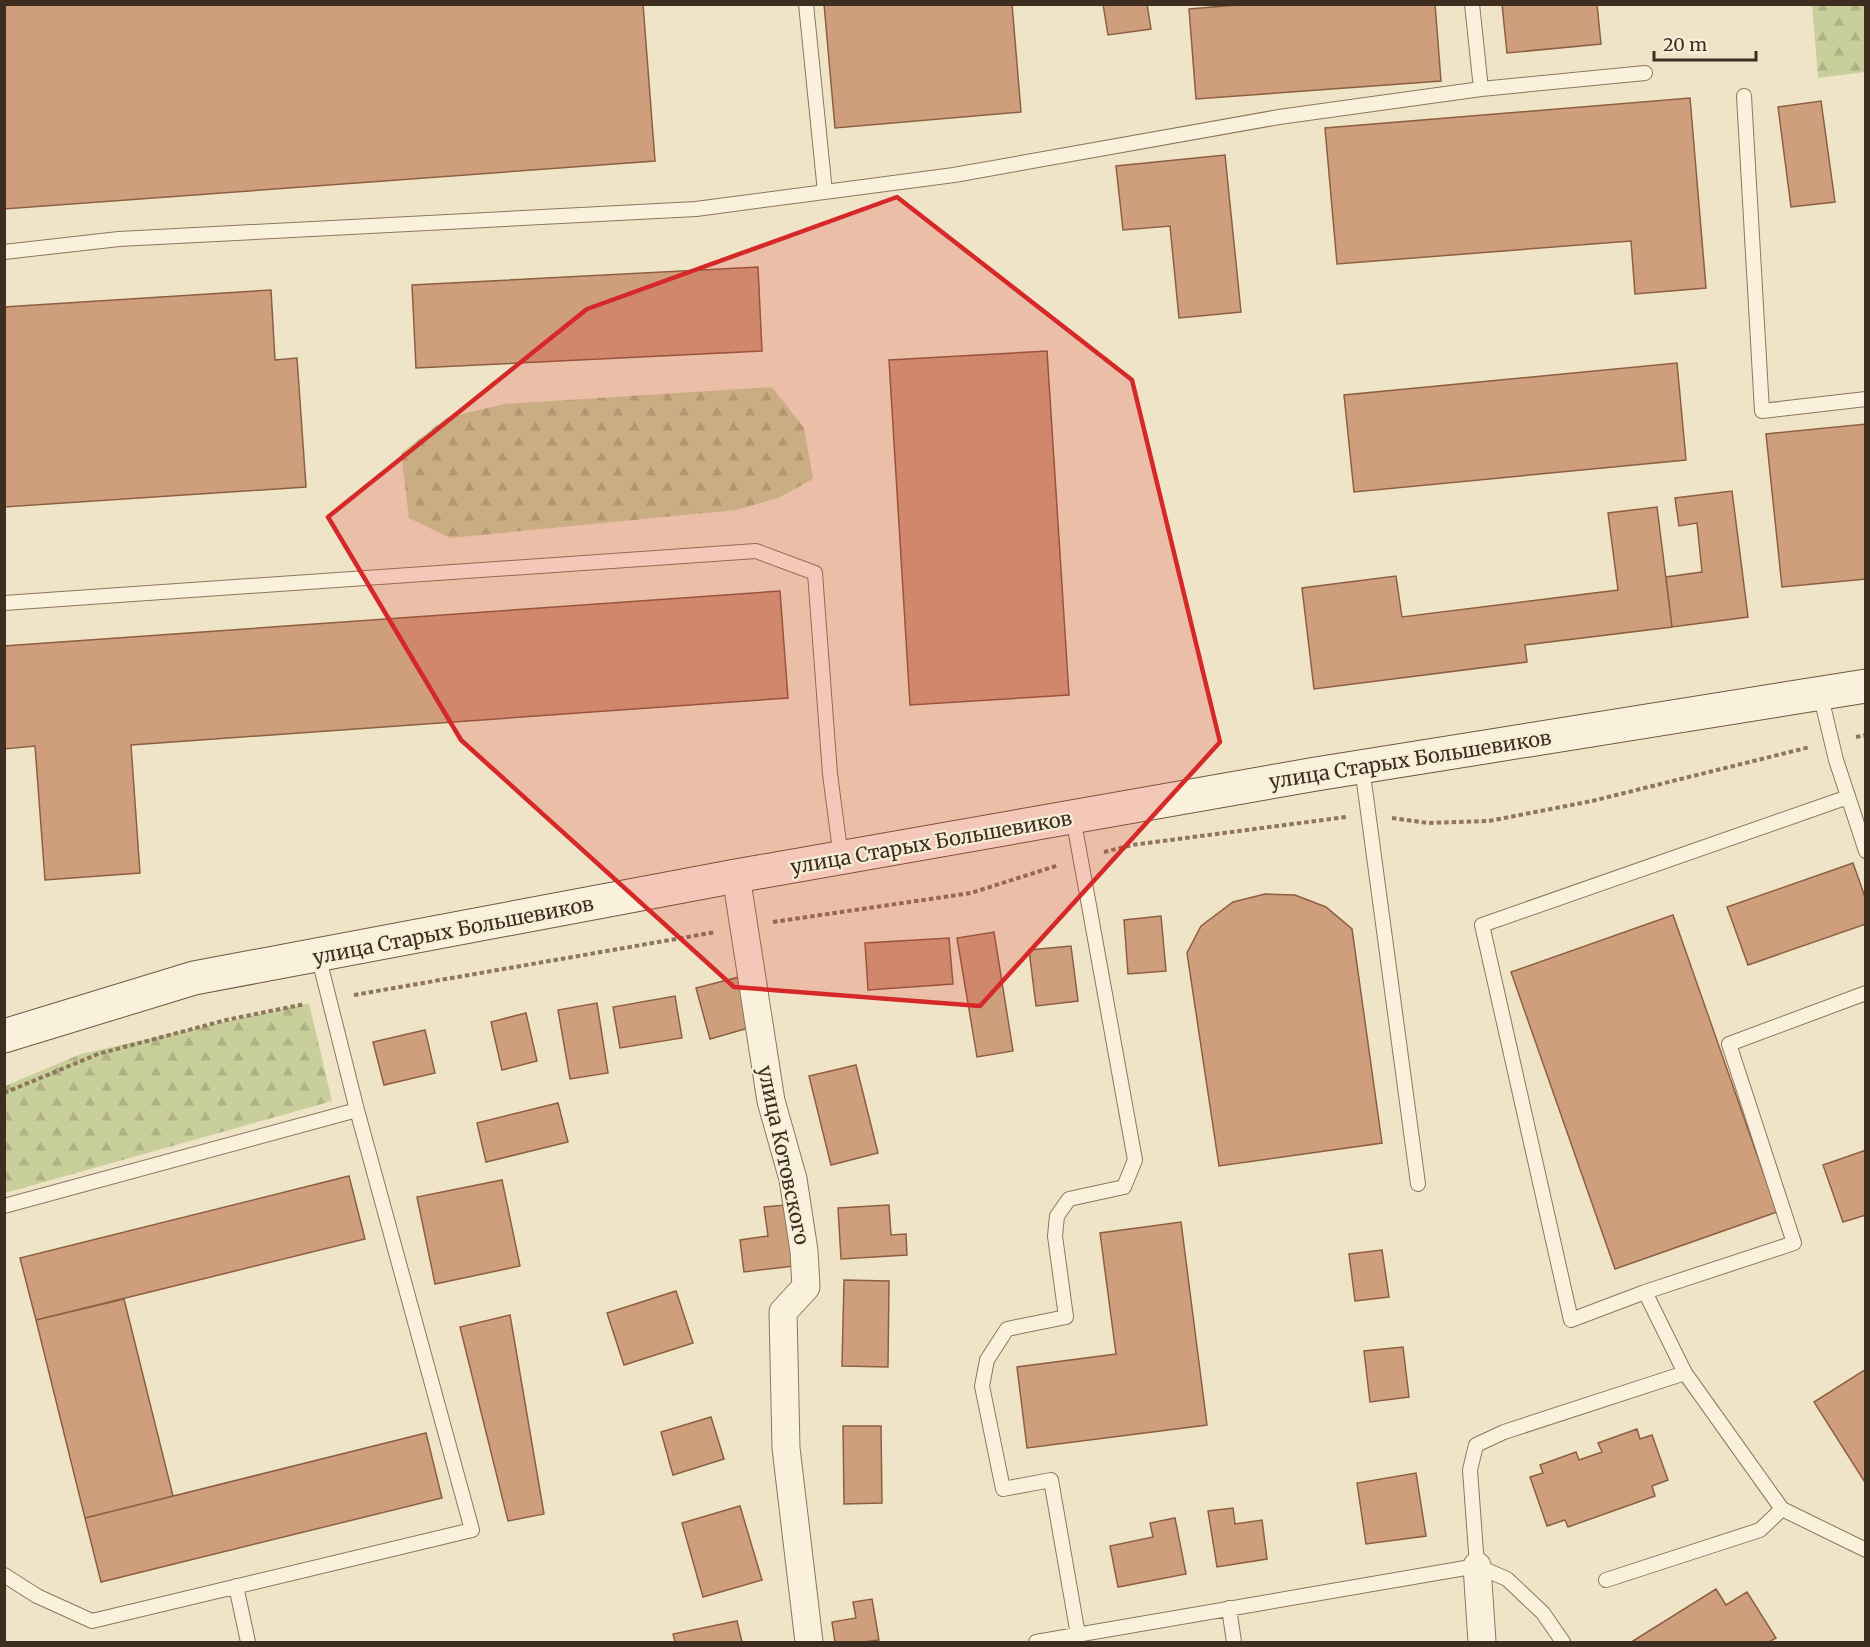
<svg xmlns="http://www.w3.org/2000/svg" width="1870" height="1647" font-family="Merriweather,serif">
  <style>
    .forest { fill: url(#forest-firs) }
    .building { fill: #cf9f7d; stroke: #8d5f41; stroke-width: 1.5 }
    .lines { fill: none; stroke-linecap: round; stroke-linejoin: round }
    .lane-casing { stroke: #8d765c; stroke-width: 16 }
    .street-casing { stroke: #8d765c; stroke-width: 29 }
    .secondary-casing { stroke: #6f573f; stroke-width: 35 }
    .path { stroke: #8d765c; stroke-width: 4; stroke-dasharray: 4.5 3; stroke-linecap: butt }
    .lane { stroke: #faf1dc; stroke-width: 14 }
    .street { stroke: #faf1dc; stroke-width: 27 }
    .secondary { stroke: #faf1dc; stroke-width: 33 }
    .marked { fill: #d62828; fill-opacity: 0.2; stroke: #d62828; stroke-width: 4.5; stroke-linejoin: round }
    .labels { text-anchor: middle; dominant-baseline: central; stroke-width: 4.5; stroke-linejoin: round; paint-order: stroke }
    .street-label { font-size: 20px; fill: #3d2e20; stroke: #f7eed8 }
  </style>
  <defs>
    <pattern id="forest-firs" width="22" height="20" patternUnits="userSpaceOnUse" patternTransform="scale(1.5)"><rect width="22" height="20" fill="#c9cf9b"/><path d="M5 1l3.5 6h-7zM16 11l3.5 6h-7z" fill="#aeb285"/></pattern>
  </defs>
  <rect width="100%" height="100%" fill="#f0e4c8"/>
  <path class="forest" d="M 1812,5 L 1865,5 L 1865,72 L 1818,78 Z
    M 772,387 L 804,428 L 813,479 L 778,498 L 736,510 L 450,538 L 409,518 L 401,453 L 446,418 L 504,404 Z
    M 309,1003 L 332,1101 L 5,1193 L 5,1086 L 81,1054 Z"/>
  <path class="building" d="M 4,4 L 643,4 L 655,161 L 4,209 Z
    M 824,4 L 1012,4 L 1021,112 L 835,128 Z
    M 1103,4 L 1147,4 L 1151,29 L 1108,35 Z
    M 1249,4 L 1435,4 L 1441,81 L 1196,99 L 1189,9 Z
    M 1502,4 L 1597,4 L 1601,44 L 1507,53 Z
    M 1690,98 L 1706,288 L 1635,294 L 1631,241 L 1337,264 L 1325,128 Z
    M 1821,101 L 1835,202 L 1791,207 L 1778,107 Z
    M 1225,155 L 1241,312 L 1179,318 L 1170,226 L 1123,230 L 1116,166 Z
    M 758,267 L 762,351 L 416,368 L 412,285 Z
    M 271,290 L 275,360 L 297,358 L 306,487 L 4,507 L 4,307 Z
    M 1047,351 L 1069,695 L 910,705 L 889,360 Z
    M 1677,363 L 1686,460 L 1354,492 L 1344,395 Z
    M 1866,424 L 1866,579 L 1782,587 L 1766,434 Z
    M 1732,491 L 1748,617 L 1672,627 L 1666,577 L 1702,572 L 1697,523 L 1679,526 L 1675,498 Z
    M 1657,507 L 1672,627 L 1525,645 L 1527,662 L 1314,689 L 1302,588 L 1396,576 L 1402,617 L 1618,590 L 1608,513 Z
    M 780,591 L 788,698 L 131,745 L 140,873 L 45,880 L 35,746 L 4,749 L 4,646 Z
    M 1853,863 L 1866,900 L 1866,924 L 1748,965 L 1727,907 Z
    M 1265,894 L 1295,895 L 1326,907 L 1352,929 L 1382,1143 L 1219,1166 L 1187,953 L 1201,926 L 1233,902 Z
    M 1673,915 L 1777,1212 L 1615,1269 L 1511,972 Z
    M 1161,916 L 1166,971 L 1128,974 L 1124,920 Z
    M 994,932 L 1013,1051 L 977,1057 L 957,938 Z
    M 949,938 L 953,984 L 868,990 L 865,943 Z
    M 1071,946 L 1078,1001 L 1036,1006 L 1029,950 Z
    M 739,977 L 752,1027 L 710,1039 L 696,988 Z
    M 675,996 L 682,1038 L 620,1048 L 613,1007 Z
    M 597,1003 L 608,1073 L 570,1079 L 558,1010 Z
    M 526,1013 L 537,1061 L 502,1070 L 491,1022 Z
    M 425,1030 L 435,1073 L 384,1085 L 373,1042 Z
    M 856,1065 L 878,1153 L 831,1165 L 809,1076 Z
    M 558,1103 L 568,1142 L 486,1162 L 477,1123 Z
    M 1866,1150 L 1866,1215 L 1843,1222 L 1823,1165 Z
    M 349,1176 L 365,1239 L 36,1320 L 20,1258 Z
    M 502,1180 L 520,1266 L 435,1284 L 417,1197 Z
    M 786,1205 L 794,1266 L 744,1272 L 740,1240 L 768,1236 L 764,1207 Z
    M 889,1205 L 891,1235 L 906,1234 L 907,1255 L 841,1259 L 838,1208 Z
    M 1181,1222 L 1207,1425 L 1027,1448 L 1017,1367 L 1116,1354 L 1100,1233 Z
    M 1382,1250 L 1389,1297 L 1355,1301 L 1349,1254 Z
    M 844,1280 L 889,1281 L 888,1367 L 842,1366 Z
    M 676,1291 L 693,1343 L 624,1365 L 607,1313 Z
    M 124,1299 L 173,1496 L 85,1518 L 36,1320 Z
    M 510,1315 L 544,1514 L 508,1521 L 460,1327 Z
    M 1403,1347 L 1409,1397 L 1370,1402 L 1364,1351 Z
    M 1866,1369 L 1866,1484 L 1814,1402 Z
    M 711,1417 L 724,1459 L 673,1475 L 661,1432 Z
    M 843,1426 L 881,1426 L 882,1503 L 844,1504 Z
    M 1637,1429 L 1640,1439 L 1652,1435 L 1668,1480 L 1652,1486 L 1655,1496 L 1568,1527 L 1565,1520 L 1547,1526 L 1530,1477 L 1543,1473 L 1540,1465 L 1576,1452 L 1579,1460 L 1602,1452 L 1598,1443 Z
    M 426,1433 L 442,1498 L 101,1582 L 85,1518 Z
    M 1416,1473 L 1426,1536 L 1366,1544 L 1357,1483 Z
    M 740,1506 L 762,1580 L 703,1597 L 682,1523 Z
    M 1233,1508 L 1235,1524 L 1262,1520 L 1267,1559 L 1217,1567 L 1208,1511 Z
    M 1175,1518 L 1186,1574 L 1118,1587 L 1110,1546 L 1153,1537 L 1150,1523 Z
    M 1716,1589 L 1726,1605 L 1747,1592 L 1776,1638 L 1769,1642 L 1634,1642 L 1633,1641 Z
    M 872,1599 L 879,1640 L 863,1642 L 835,1642 L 832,1622 L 856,1618 L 853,1602 Z
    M 737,1621 L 742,1642 L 675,1642 L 673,1634 Z"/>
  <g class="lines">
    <defs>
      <path id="lane" d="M 806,4 L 825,192
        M 1472,4 L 1481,89 L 1645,73
        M 1744,96 L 1762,411 L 1866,399
        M 4,252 L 119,239 L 696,209 L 954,175 L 1279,117 L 1481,89
        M 4,603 L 756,551 L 815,573 L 830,774 L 841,858
        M 1820,693 L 1836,760 L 1866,851
        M 1362,767 L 1418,1184
        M 1073,817 L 1135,1160 L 1124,1187 L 1069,1199 L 1057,1216 L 1055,1236 L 1066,1317 L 1007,1329 L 987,1360 L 982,1386 L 1003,1489 L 1051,1480 L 1078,1635
        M 1866,993 L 1729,1044 L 1794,1243 L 1645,1292 L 1685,1373 L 1782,1509 L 1866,1550
        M 4,1206 L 357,1110
        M 1645,1292 L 1571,1320 L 1482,925 L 1848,797
        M 1477,1566 L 1470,1470 L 1476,1445 L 1504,1432 L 1685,1373
        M 4,1575 L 37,1596 L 92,1621 L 472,1530 L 357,1110 L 318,955
        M 1606,1580 L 1760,1530 L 1782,1509
        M 236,1586 L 248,1642
        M 1229,1608 L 1234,1642
        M 1036,1642 L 1477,1566 L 1507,1579 L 1543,1613 L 1563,1642"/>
      <path id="street" d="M 736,876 L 771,1101 L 793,1179 L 804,1251 L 806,1287 L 783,1312 L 786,1448 L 809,1642
        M 1477,1566 L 1482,1642"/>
      <path id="secondary" d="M 4,1036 L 194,978 L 736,876 L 1316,774 L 1866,686"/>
    </defs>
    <use href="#lane" class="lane-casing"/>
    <use href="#street" class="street-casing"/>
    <use href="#secondary" class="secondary-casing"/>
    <path class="path" d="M 1856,737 L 1866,735
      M 1392,818 L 1428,823 L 1489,821 L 1592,801 L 1810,747
      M 1104,852 L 1132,845 L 1346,817
      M 773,922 L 971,893 L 1059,865
      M 354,995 L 716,932
      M 4,1093 L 98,1054 L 226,1020 L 305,1004"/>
    <use href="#lane" class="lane"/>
    <use href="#street" class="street"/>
    <use href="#secondary" class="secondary"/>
  </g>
  <path class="marked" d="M 897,197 L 1132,380 L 1220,742 L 980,1006 L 734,987 L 461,740 L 328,517 L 587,309 Z"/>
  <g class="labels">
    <g class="street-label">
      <text transform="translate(1410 759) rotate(-9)">улица Старых Большевиков</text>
      <text transform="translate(931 842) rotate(-10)">улица Старых Большевиков</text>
      <text transform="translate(453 930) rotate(-11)">улица Старых Большевиков</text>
      <text transform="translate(784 1155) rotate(78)">улица Котовского</text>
    </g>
  </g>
  <rect width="1870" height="1647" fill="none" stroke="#3d2e20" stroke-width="12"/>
  <path d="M1654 51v9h102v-9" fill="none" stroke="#3d2e20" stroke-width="3"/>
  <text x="1663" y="51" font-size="18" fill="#3d2e20" stroke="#f7eed8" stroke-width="4.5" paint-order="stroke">20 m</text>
</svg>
